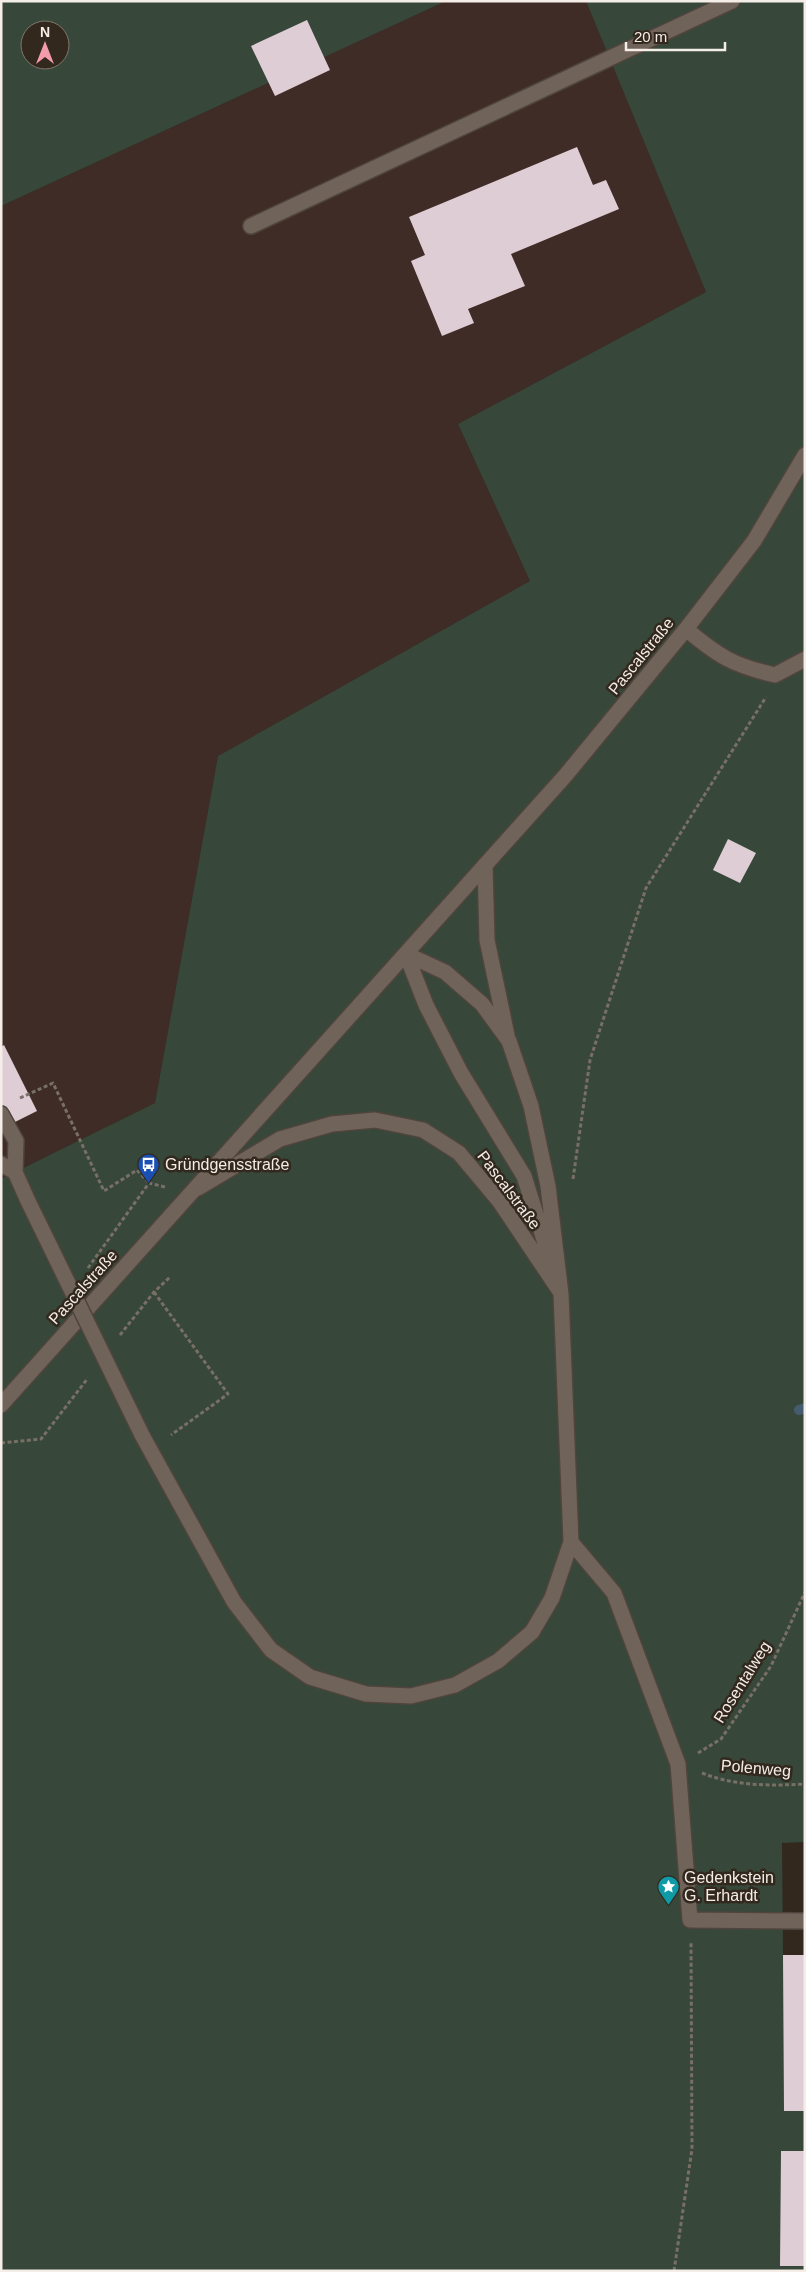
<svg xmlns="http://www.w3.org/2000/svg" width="806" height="2272" font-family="Helvetica,sans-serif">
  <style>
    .commercial { fill: #3f2c26 }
    .green { fill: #374739; fill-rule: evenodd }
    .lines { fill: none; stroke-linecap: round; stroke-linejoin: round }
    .stream { stroke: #445c6d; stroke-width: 10 }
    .building { fill: #dfcdd5 }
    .service-casing { stroke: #4f453e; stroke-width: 18 }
    .minor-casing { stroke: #4f453e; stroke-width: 18 }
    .tertiary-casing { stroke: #4f453e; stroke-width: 18 }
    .path { stroke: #786f66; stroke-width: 3; stroke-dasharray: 4 2.5; stroke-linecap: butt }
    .service { stroke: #706359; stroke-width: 15 }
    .minor { stroke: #706359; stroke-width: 15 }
    .tertiary { stroke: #706359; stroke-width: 15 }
    .service-bridge-casing { stroke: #4f453e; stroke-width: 18; stroke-linecap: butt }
    .service-bridge { stroke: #706359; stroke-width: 15 }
    .labels { text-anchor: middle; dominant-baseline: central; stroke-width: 5; stroke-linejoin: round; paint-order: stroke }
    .street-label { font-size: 16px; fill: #f5ede7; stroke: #32281e }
    .poi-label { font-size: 16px; fill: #f5ede7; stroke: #32281e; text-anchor: start }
  </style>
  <rect width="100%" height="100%" fill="#32281e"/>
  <path class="commercial" d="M 446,1 L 586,1 L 706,292 L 458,424 L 530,581 L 218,756 L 155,1103 L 1,1179 L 1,206 Z"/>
  <path class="green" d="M 1,1 L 446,1 L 1,206 ZM 30,30 L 60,30 L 60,60 L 30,60 Z
    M 586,1 L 805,1 L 805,1842 L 782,1843 L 783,1955 L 805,1955 L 805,2271 L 1,2271 L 1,1179 L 155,1103 L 218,756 L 530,581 L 458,424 L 706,292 Z"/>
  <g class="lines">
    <path class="stream" d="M 799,1410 L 805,1408"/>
  </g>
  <path class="building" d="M 307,20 L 330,70 L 275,96 L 251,46 Z
    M 577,147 L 593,185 L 606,180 L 619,209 L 511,254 L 525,286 L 468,309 L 474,323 L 442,336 L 411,261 L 425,255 L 409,217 Z
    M 728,839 L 756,853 L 740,883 L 713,870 Z
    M 4,1045 L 37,1111 L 1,1129 L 1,1047 Z
    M 783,1955 L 805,1955 L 805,2111 L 784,2111 Z
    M 781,2151 L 805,2151 L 805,2266 L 780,2266 Z"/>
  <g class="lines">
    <defs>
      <path id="service" d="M 251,226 L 732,1
        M 485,865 L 487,940 L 507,1035
        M 406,954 L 426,1005 L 461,1073 L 524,1176 L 550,1259
        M 1,1114 L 16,1141 L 15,1172 L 28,1201
        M 1,1164 L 15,1172
        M 198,1188 L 280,1139 L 332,1124 L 375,1120 L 423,1130 L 459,1153 L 500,1202 L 559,1290
        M 142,1435 L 234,1602 L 271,1650 L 310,1677 L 366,1694 L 411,1696 L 455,1685 L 498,1661 L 532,1632 L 552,1598 L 571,1542 L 561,1294 L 548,1186 L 531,1106 L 509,1041 L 482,1004 L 445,972 L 406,954
        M 571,1542 L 614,1593 L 678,1764 L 690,1920 L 805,1921"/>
      <path id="minor" d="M 686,629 C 718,656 734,666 775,675 L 805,659"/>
      <path id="tertiary" d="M 1,1405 L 565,776 L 686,629 L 754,541 L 805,455"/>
    </defs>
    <use href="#service" class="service-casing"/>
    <use href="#minor" class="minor-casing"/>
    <use href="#tertiary" class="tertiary-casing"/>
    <path class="path" d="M 20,1098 L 53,1083 L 104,1191 L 137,1170 L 149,1183
      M 573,1179 L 590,1060 L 646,888 L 766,697
      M 88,1268 L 149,1183 L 165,1187
      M 154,1292 L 228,1394 L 171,1435
      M 120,1335 L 154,1292 L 170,1277
      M 1,1443 L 41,1439 L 88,1378
      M 698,1753 L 721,1739 L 771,1666 L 805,1592
      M 702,1773 C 735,1786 769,1786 805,1784
      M 674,2271 L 692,2149 L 691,1943"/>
    <use href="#service" class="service"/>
    <use href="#minor" class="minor"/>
    <use href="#tertiary" class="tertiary"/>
    <defs>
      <path id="service-bridge" d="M 28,1201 L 142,1435"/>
    </defs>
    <use href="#service-bridge" class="service-bridge-casing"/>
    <use href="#service-bridge" class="service-bridge"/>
  </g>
  <defs>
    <symbol id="bus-pin" viewBox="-11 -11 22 30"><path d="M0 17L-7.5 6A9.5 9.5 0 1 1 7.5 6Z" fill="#1a4fb4" stroke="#32281e"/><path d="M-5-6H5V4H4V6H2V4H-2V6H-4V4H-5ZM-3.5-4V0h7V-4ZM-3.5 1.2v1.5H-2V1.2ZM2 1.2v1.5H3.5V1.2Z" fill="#fff"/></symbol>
    <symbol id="sight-pin" viewBox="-11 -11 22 30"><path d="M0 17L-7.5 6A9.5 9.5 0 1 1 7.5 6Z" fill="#0f9aa8" stroke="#32281e"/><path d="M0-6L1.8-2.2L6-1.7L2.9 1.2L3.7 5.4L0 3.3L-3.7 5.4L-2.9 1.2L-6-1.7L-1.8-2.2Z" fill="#fff"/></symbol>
  </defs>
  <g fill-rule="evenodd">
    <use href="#bus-pin" x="136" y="1152" width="25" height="34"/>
    <use href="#sight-pin" x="656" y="1874" width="25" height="34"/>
  </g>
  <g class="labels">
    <g class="street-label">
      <text transform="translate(641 656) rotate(-51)">Pascalstraße</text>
      <text transform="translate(509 1190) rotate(53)">Pascalstraße</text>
      <text transform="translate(83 1287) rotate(-48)">Pascalstraße</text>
      <text transform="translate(742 1682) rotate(-58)">Rosentalweg</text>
      <text transform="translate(756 1768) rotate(5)">Polenweg</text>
    </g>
    <g class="poi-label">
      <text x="165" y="1164">Gründgensstraße</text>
      <text x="684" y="1877">Gedenkstein<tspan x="684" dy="18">G. Erhardt</tspan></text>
    </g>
  </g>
  <rect width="806" height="2272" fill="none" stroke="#f5ede7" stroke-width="5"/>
  <g transform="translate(45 45)"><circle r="24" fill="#32281e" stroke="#80776e"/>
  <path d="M0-4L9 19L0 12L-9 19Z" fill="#f39aab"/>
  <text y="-8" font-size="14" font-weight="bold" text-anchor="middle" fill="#f5ede7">N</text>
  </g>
  <path d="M626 42v8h99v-8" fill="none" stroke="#f5ede7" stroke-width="2.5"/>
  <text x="634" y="42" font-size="15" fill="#f5ede7" stroke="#32281e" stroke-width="4" paint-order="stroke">20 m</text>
</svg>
